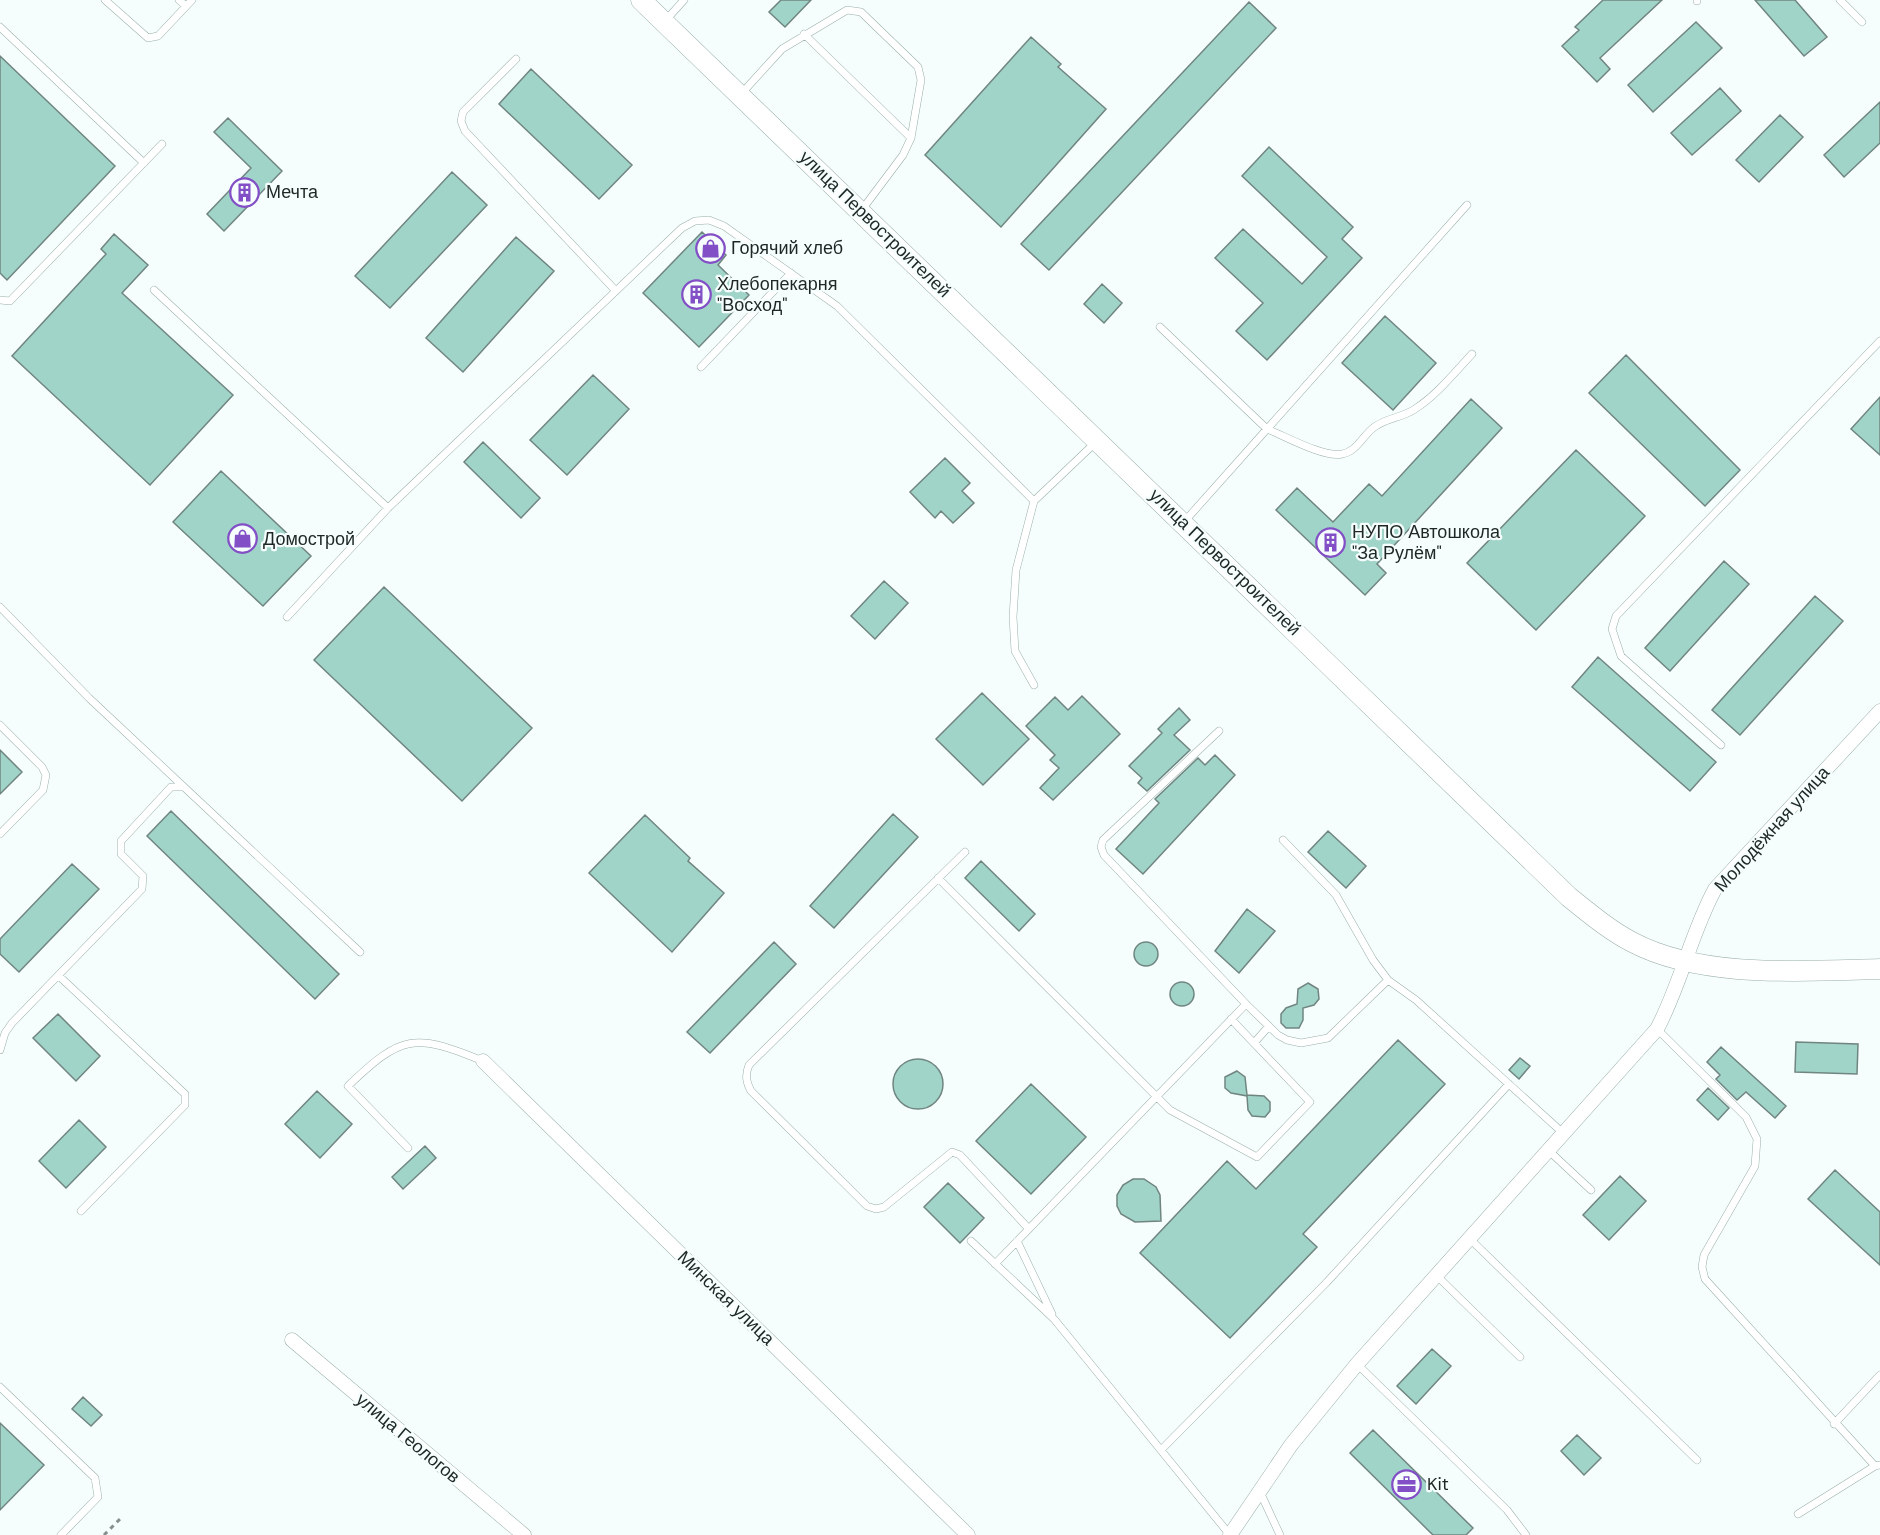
<svg xmlns="http://www.w3.org/2000/svg" width="1880" height="1535" font-family="'DM Sans',sans-serif">
  <style>
    .building { fill: #a1d4c9; stroke: #708580; stroke-width: 1.5 }
    .lines { fill: none; stroke-linecap: round; stroke-linejoin: round }
    .lane-casing { stroke: #9aafaa; stroke-width: 8 }
    .street-casing { stroke: #9aafaa; stroke-width: 15 }
    .secondary-casing { stroke: #9aafaa; stroke-width: 21 }
    .path { stroke: #868f8d; stroke-width: 3; stroke-dasharray: 4.5 4.5; stroke-linecap: butt }
    .lane { stroke: #fff; stroke-width: 7 }
    .street { stroke: #fff; stroke-width: 14 }
    .secondary { stroke: #fff; stroke-width: 20 }
    .labels { text-anchor: middle; dominant-baseline: central; stroke-width: 4.5; stroke-linejoin: round; paint-order: stroke }
    .poi-label { font-size: 18px; fill: #1e2725; stroke: #f5fefc; text-anchor: start }
    .street-label { font-size: 18px; fill: #1e2725; stroke: #f5fefc }
  </style>
  <rect width="100%" height="100%" fill="#f5fefc"/>
  <path class="building" d="M 781,0 L 811,0 L 785,27 L 769,12 Z
    M 1603,0 L 1662,0 L 1600,58 L 1610,69 L 1597,82 L 1562,46 L 1579,30 L 1575,27 Z
    M 1755,0 L 1795,0 L 1827,37 L 1804,56 Z
    M 1249,2 L 1276,28 L 1049,270 L 1021,244 Z
    M 1696,22 L 1722,48 L 1653,112 L 1628,85 Z
    M 1031,37 L 1061,64 L 1058,67 L 1106,109 L 1001,227 L 925,155 Z
    M 0,56 L 115,166 L 7,280 L 0,273 Z
    M 531,69 L 632,165 L 599,199 L 499,104 Z
    M 1720,88 L 1741,111 L 1692,155 L 1671,133 Z
    M 1880,102 L 1880,143 L 1844,177 L 1824,155 Z
    M 1780,115 L 1803,137 L 1759,182 L 1736,160 Z
    M 228,118 L 282,171 L 224,231 L 207,214 L 251,168 L 214,132 Z
    M 1269,147 L 1353,227 L 1342,239 L 1362,258 L 1267,360 L 1236,331 L 1263,303 L 1215,258 L 1243,229 L 1302,284 L 1327,257 L 1242,176 Z
    M 452,172 L 487,205 L 390,308 L 355,276 Z
    M 702,232 L 726,255 L 718,265 L 749,295 L 699,347 L 643,293 Z
    M 114,234 L 148,265 L 122,293 L 233,395 L 150,485 L 12,356 L 106,254 L 101,249 Z
    M 516,237 L 554,271 L 463,372 L 426,338 Z
    M 1102,284 L 1122,303 L 1104,323 L 1084,304 Z
    M 1385,316 L 1436,363 L 1393,410 L 1342,363 Z
    M 1626,355 L 1740,470 L 1705,506 L 1589,393 Z
    M 593,375 L 629,409 L 567,475 L 530,440 Z
    M 1880,397 L 1880,455 L 1851,429 Z
    M 1471,399 L 1502,428 L 1377,564 L 1386,573 L 1365,595 L 1276,510 L 1297,488 L 1333,522 L 1369,484 L 1382,496 Z
    M 483,442 L 540,498 L 521,518 L 464,462 Z
    M 1576,450 L 1645,516 L 1536,630 L 1467,563 Z
    M 945,458 L 970,483 L 962,491 L 974,503 L 953,523 L 941,511 L 935,518 L 910,492 Z
    M 221,471 L 311,556 L 263,606 L 173,522 Z
    M 1724,561 L 1749,584 L 1670,671 L 1645,648 Z
    M 884,581 L 908,603 L 875,639 L 851,616 Z
    M 384,587 L 532,728 L 462,801 L 314,660 Z
    M 1815,596 L 1843,621 L 1740,735 L 1712,710 Z
    M 1598,657 L 1716,762 L 1690,791 L 1572,687 Z
    M 982,693 L 1029,739 L 983,785 L 936,739 Z
    M 1082,696 L 1120,734 L 1053,800 L 1040,788 L 1059,768 L 1050,760 L 1055,755 L 1026,726 L 1055,697 L 1068,710 Z
    M 1179,708 L 1190,720 L 1174,735 L 1190,750 L 1147,791 L 1138,783 L 1142,778 L 1129,766 L 1162,733 L 1158,729 Z
    M 0,750 L 22,772 L 0,794 Z
    M 1215,755 L 1235,775 L 1143,874 L 1116,849 L 1159,803 L 1155,799 L 1198,758 L 1205,765 Z
    M 171,811 L 339,974 L 315,999 L 147,836 Z
    M 893,814 L 918,837 L 834,928 L 810,906 Z
    M 645,815 L 690,858 L 688,861 L 724,893 L 672,952 L 589,873 Z
    M 1328,831 L 1366,866 L 1346,888 L 1308,852 Z
    M 981,861 L 1035,914 L 1019,931 L 965,878 Z
    M 72,864 L 99,889 L 19,972 L 0,954 L 0,939 Z
    M 1247,909 L 1275,931 L 1239,973 L 1215,951 Z
    M1134 954a12 12 0 1 1 24 0a12 12 0 1 1-24 0Z
    M 774,942 L 796,964 L 710,1053 L 687,1032 Z
    M1170 994a12 12 0 1 1 24 0a12 12 0 1 1-24 0Z
    M 1308,983 L 1318,989 L 1319,999 L 1314,1005 L 1303,1008 L 1303,1020 L 1299,1028 L 1286,1028 L 1281,1023 L 1281,1014 L 1286,1008 L 1297,1004 L 1298,989 Z
    M 58,1014 L 100,1056 L 76,1081 L 33,1038 Z
    M 1398,1040 L 1445,1084 L 1303,1234 L 1317,1247 L 1230,1338 L 1140,1253 L 1227,1161 L 1256,1189 Z
    M 1796,1042 L 1858,1044 L 1857,1074 L 1795,1072 Z
    M 1721,1047 L 1786,1106 L 1775,1118 L 1746,1092 L 1737,1100 L 1716,1079 L 1720,1075 L 1707,1062 Z
    M 1520,1058 L 1530,1066 L 1519,1079 L 1509,1070 Z
    M893 1084a25 25 0 1 1 50 0a25 25 0 1 1-50 0Z
    M 1237,1071 L 1245,1077 L 1247,1095 L 1264,1096 L 1270,1102 L 1270,1111 L 1265,1117 L 1252,1116 L 1248,1110 L 1247,1096 L 1231,1093 L 1225,1088 L 1225,1077 Z
    M 1031,1084 L 1086,1137 L 1031,1194 L 976,1141 Z
    M 1708,1088 L 1729,1108 L 1718,1120 L 1697,1100 Z
    M 317,1091 L 352,1124 L 320,1158 L 285,1124 Z
    M 79,1120 L 106,1147 L 66,1188 L 39,1161 Z
    M 425,1146 L 436,1158 L 403,1189 L 392,1177 Z
    M 1835,1170 L 1880,1212 L 1880,1265 L 1808,1199 Z
    M 1620,1176 L 1646,1201 L 1609,1240 L 1583,1215 Z
    M 1133,1179 L 1144,1179 L 1156,1187 L 1160,1195 L 1161,1221 L 1135,1222 L 1121,1214 L 1117,1206 L 1117,1195 L 1123,1185 Z
    M 948,1183 L 984,1218 L 960,1243 L 924,1207 Z
    M 1432,1349 L 1451,1366 L 1416,1404 L 1397,1386 Z
    M 83,1397 L 102,1415 L 91,1426 L 72,1409 Z
    M 0,1423 L 44,1465 L 0,1510 Z
    M 1373,1430 L 1473,1528 L 1466,1535 L 1433,1535 L 1350,1453 Z
    M 1577,1435 L 1601,1458 L 1584,1475 L 1561,1451 Z"/>
  <g class="lines">
    <defs>
      <path id="lane" d="M 105,0 L 148,38 L 158,36 L 192,0
        M 179,0 L 186,6
        M 1840,0 L 1862,22
        M 1697,1 L 1697,0
        M 666,20 L 684,0
        M 0,27 L 144,163
        M 804,34 L 911,138
        M 516,59 L 463,112 L 461,121 L 465,131 L 616,291
        M 742,93 L 782,49 L 847,10 L 861,12 L 918,67 L 921,80 L 911,138 L 903,155 L 861,211
        M 154,290 L 388,508 L 682,228 L 695,221 L 709,220 L 724,226 L 837,306 L 1034,501
        M 0,300 L 10,301 L 162,144
        M 1160,327 L 1267,429 L 1467,205
        M 701,367 L 791,273
        M 1184,522 L 1267,429 C 1285,436 1324,458 1342,454 C 1356,452 1362,437 1373,428 C 1385,418 1402,418 1415,409 C 1437,395 1454,373 1472,354
        M 0,607 L 89,698 L 184,787
        M 287,617 L 388,508
        M 1034,685 L 1015,651 L 1013,617 L 1016,570 L 1034,501 L 1096,442
        M 0,725 L 42,767 L 46,775 L 43,790 L 0,834
        M 1219,731 L 1103,840 L 1101,847 L 1104,855 L 1246,1004 L 1278,1035 L 1287,1040 L 1301,1043 L 1328,1038 L 1388,980
        M 1721,745 L 1621,656 L 1612,629 L 1616,616 L 1880,341
        M 1283,840 L 1336,895 L 1373,960 L 1388,980 L 1416,1000 L 1563,1133
        M 965,852 L 749,1065 C 745,1075 746,1082 751,1091 L 867,1206 L 876,1209 L 884,1207 L 952,1152 L 960,1155 L 1029,1229
        M 938,878 L 1170,1110 L 1257,1157 L 1310,1102 L 1231,1019
        M 59,976 L 185,1094 L 185,1105 L 81,1211
        M 1657,1029 L 1746,1117 L 1757,1139 L 1755,1166 L 1704,1255 L 1702,1267 L 1705,1279 L 1875,1466 L 1880,1465
        M 1254,1043 L 1269,1026
        M 0,1050 L 5,1033 L 12,1023 L 142,889 L 143,876 L 121,854 L 121,841 L 171,787 L 184,787 L 360,952
        M 408,1148 L 348,1086 C 402,1034 415,1033 483,1061
        M 1548,1150 L 1591,1190
        M 1469,1238 L 1697,1460
        M 971,1241 L 1054,1319 L 1230,1535
        M 1017,1241 L 1052,1314
        M 995,1264 L 1246,1004
        M 1436,1275 L 1520,1357
        M 1357,1364 L 1507,1510 L 1526,1535
        M 0,1387 L 95,1478 L 98,1497 L 61,1535
        M 1834,1424 L 1880,1375
        M 1161,1450 L 1327,1282 L 1509,1084
        M 1260,1492 L 1280,1535
        M 1798,1514 L 1875,1466"/>
      <path id="street" d="M 483,1061 L 968,1535
        M 292,1340 L 524,1535
        M 1230,1535 L 1291,1445 L 1357,1364 L 1657,1029 C 1681,984 1691,933 1715,889 L 1880,711"/>
      <path id="secondary" d="M 641,0 L 1569,897 C 1589,913 1609,930 1632,942 C 1702,979 1803,971 1880,969"/>
    </defs>
    <use href="#lane" class="lane-casing"/>
    <use href="#street" class="street-casing"/>
    <use href="#secondary" class="secondary-casing"/>
    <path class="path" d="M 104,1535 L 123,1516"/>
    <use href="#lane" class="lane"/>
    <use href="#street" class="street"/>
    <use href="#secondary" class="secondary"/>
  </g>
  <defs>
    <symbol id="building-ring" viewBox="-11 -11 22 22"><circle r="9.5" fill="#f5fefc" stroke="#834fc6" stroke-width="1.5"/><path d="M-4-6H4V6H1V3H-1V6H-4ZM-2.5-4.3h1.7v1.8h-1.7ZM.8-4.3h1.7v1.8H.8ZM-2.5-1h1.7V.8h-1.7ZM.8-1h1.7V.8H.8Z" fill="#834fc6"/></symbol>
    <symbol id="shop-ring" viewBox="-11 -11 22 22"><circle r="9.5" fill="#f5fefc" stroke="#834fc6" stroke-width="1.5"/><path d="M-5-2.5h2.3a2.7 3.5 0 0 1 5.4 0H5L5.5 6h-11ZM-1.5-2.5h3a1.5 2.3 0 0 0-3 0Z" fill="#834fc6"/></symbol>
    <symbol id="office-ring" viewBox="-11 -11 22 22"><circle r="9.5" fill="#f5fefc" stroke="#834fc6" stroke-width="1.5"/><path d="M-6-3h4V-5.5h4V-3h4V5H-6ZM-1-4.5V-3h2v-1.5ZM-6 0V1H6V0Z" fill="#834fc6"/></symbol>
  </defs>
  <g fill-rule="evenodd">
    <use href="#building-ring" x="228" y="176" width="33" height="33"/>
    <use href="#shop-ring" x="694" y="232" width="33" height="33"/>
    <use href="#building-ring" x="680" y="278" width="33" height="33"/>
    <use href="#shop-ring" x="226" y="522" width="33" height="33"/>
    <use href="#building-ring" x="1314" y="526" width="33" height="33"/>
    <use href="#office-ring" x="1390" y="1468" width="33" height="33"/>
  </g>
  <g class="labels">
    <g class="poi-label">
      <text x="266" y="192">Мечта</text>
      <text x="731" y="248">Горячий хлеб</text>
      <text x="717" y="284">Хлебопекарня<tspan x="717" dy="21">"Восход"</tspan></text>
      <text x="1352" y="532">НУПО Автошкола<tspan x="1352" dy="21">"За Рулём"</tspan></text>
      <text x="263" y="539">Домострой</text>
      <text x="1427" y="1484">Kit</text>
    </g>
    <g class="street-label">
      <text transform="translate(875 224) rotate(44)">улица Первостроителей</text>
      <text transform="translate(1225 562) rotate(44)">улица Первостроителей</text>
      <text transform="translate(1772 829) rotate(-48)">Молодёжная улица</text>
      <text transform="translate(726 1298) rotate(44)">Минская улица</text>
      <text transform="translate(408 1438) rotate(40)">улица Геологов</text>
    </g>
  </g>
</svg>
